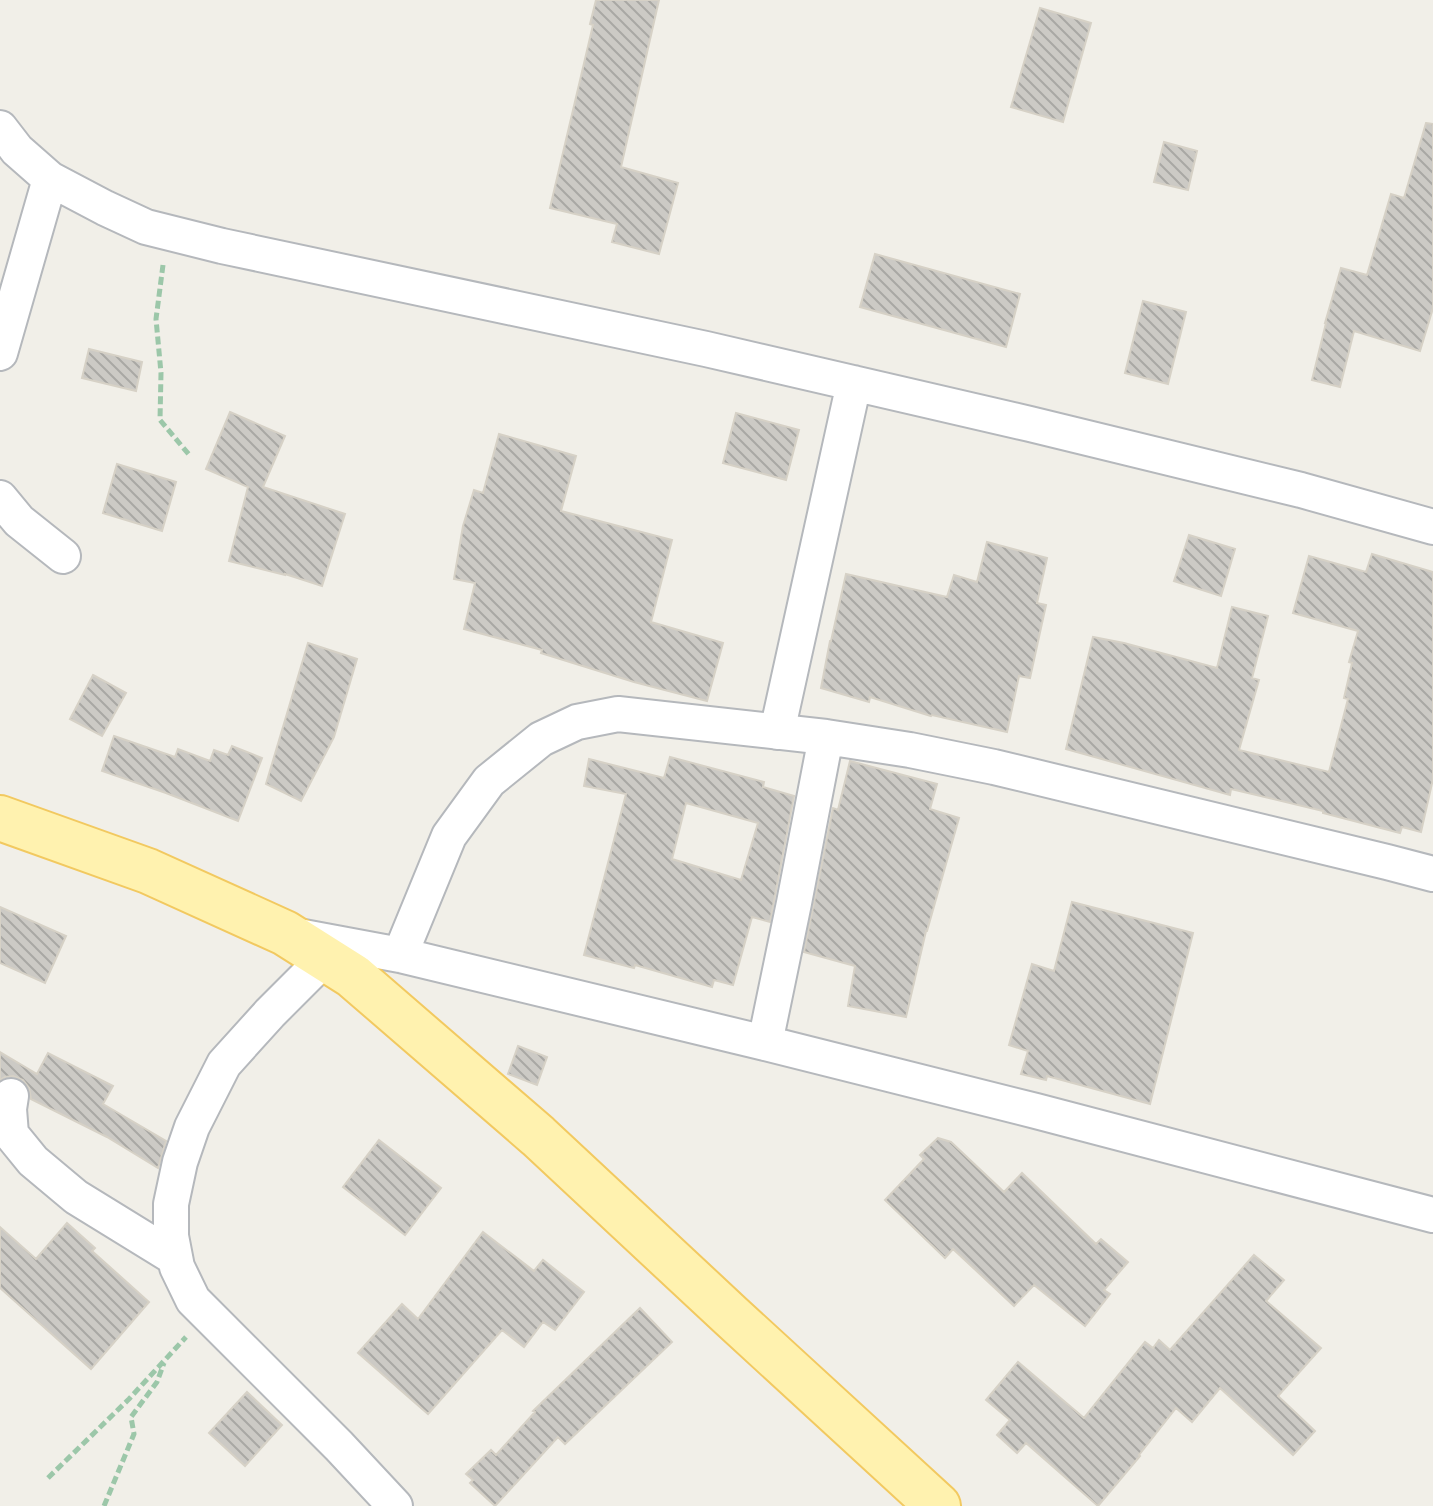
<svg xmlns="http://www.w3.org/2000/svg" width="1433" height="1506" viewBox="0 0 1433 1506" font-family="'DejaVu Sans',sans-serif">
  <defs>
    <pattern id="building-back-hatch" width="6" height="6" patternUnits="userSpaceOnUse" patternTransform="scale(2)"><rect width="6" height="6" fill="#cccac5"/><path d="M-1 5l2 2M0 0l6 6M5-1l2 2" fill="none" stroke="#a9a8a4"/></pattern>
  </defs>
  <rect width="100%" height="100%" fill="#f1efe8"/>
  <path fill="url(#building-back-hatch)" stroke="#d6d1c6" stroke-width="2" fill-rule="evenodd" d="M596 0H659L621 167 678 183 659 254 612 242 617 224 550 208 593 25 590 24Z
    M1040 8 1091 23 1063 122 1011 107Z
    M1426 123 1433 124V308L1420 351 1354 331 1340 387 1312 380 1326 323H1325L1341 268 1367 275 1391 194 1404 198Z
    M1164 142 1197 151 1188 190 1154 182Z
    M875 254 1020 294 1006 347 860 307Z
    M1143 301 1186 312 1168 384 1125 373Z
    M89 349 142 362 136 391 82 378Z
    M230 412 285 436 263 487 345 514 322 586 285 574V575L229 561 248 487 206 469Z
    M736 413 799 430 786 480 723 463Z
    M499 434 576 456 561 511 672 540 651 622 723 643 707 701 634 682 541 653 542 650 464 629 475 583 454 579 463 526 474 490 483 493Z
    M117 464 176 482 162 531 103 513Z
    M1189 535 1235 549 1221 596 1174 581Z
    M987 542 1047 558 1037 603 1046 605 1030 678 1019 676 1007 732 932 715 931 716 870 697 869 702 821 688 830 641H831L846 574 947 597 954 575 977 582Z
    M1372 554 1433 572V779L1421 832 1402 827 1400 833 1323 813V811L1231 789 1230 795 1066 749 1093 637 1124 643 1217 668 1232 607 1268 616 1252 678 1259 680 1239 750 1329 772 1348 699 1344 698 1352 663 1349 662 1358 631 1293 613 1309 556 1366 572Z
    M308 643 357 659 334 737 301 801 266 784Z
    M93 675 126 693 102 736 70 719Z
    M114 736 175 757 178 749 210 761 214 750 228 755 232 746 262 758 238 821 166 793 102 771Z
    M670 757 764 782 763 787 794 796 770 922 752 917 733 985 714 980 712 987 635 965 634 968 584 955 626 794 584 786 589 759 664 778ZM686 803 758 823 741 880 672 859Z
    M850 761 937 784 930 809 959 818 927 931H926L906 1017 848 1006 855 966 804 952 833 808 838 810Z
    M1072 902 1193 933 1150 1104 1047 1076 1046 1080 1021 1074 1028 1051 1009 1045 1032 964 1054 971Z
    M0 907 66 936 45 983 0 963Z
    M518 1046 547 1057 537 1085 508 1074Z
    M0 1052 37 1074 48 1053 113 1086 103 1104 166 1141 158 1168 107 1137 31 1099 29 1088 23 1080 13 1076 5 1077 0 1080Z
    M938 1138 951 1142 1004 1192 1022 1173 1096 1244 1101 1239 1128 1262 1104 1290 1110 1294 1085 1326 1034 1285 1014 1306 953 1249 945 1258 885 1200 924 1159 920 1155Z
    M379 1140 441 1188 405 1235 343 1187Z
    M67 1223 95 1248 92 1251 149 1302 91 1369 0 1288V1227L36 1259Z
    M483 1232 534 1271 543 1260 584 1292 555 1330 543 1322 524 1347 502 1330 428 1414 358 1353 402 1304 418 1319Z
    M1254 1255 1284 1280 1266 1301 1321 1348 1278 1396 1315 1431 1293 1455 1220 1388 1192 1422 1176 1408 1139 1455 1140 1456 1098 1506 1026 1443 1017 1453 997 1435 1010 1420 986 1400 1018 1362 1084 1418 1145 1342 1153 1348 1159 1340 1170 1350Z
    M640 1308 672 1342 565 1444 558 1437 495 1506 470 1483 473 1480 466 1474 491 1450 496 1455 535 1412 533 1411Z
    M247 1392 282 1425 245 1466 209 1433Z"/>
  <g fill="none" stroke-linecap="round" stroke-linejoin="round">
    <defs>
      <path id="street" d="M0 128 17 150 50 179 105 208 146 227 222 246 706 349 1030 424 1301 490 1433 527
        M0 353 50 179
        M0 498 19 521 63 556
        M777 732 854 383
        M298 936 400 955 765 1043 1036 1111 1433 1215
        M400 955 449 836 489 781 541 739 577 722 618 714 826 737 910 750 994 767 1387 862 1433 874
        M324 959 270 1013 224 1064 192 1127 180 1162 171 1204V1236L177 1267 193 1300 339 1446 395 1506
        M765 1043 794 903 826 737
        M11 1096 9 1109 11 1134 33 1161 76 1197 175 1258"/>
      <path id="primary" d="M0 818 148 871 285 933 353 976 538 1136 731 1316 938 1506"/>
    </defs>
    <use href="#street" stroke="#b5b8bc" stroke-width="38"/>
    <use href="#primary" stroke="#f2c960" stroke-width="48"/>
    <path stroke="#9cc7a9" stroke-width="5" stroke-dasharray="8 4" stroke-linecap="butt" d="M163 265 156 319 161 373 160 420 191 457
      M48 1478 129 1399 186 1337
      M104 1506 134 1434 131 1417 157 1382 164 1363"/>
    <use href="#street" stroke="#fff" stroke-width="34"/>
    <use href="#primary" stroke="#fff2af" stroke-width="44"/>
  </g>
</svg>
